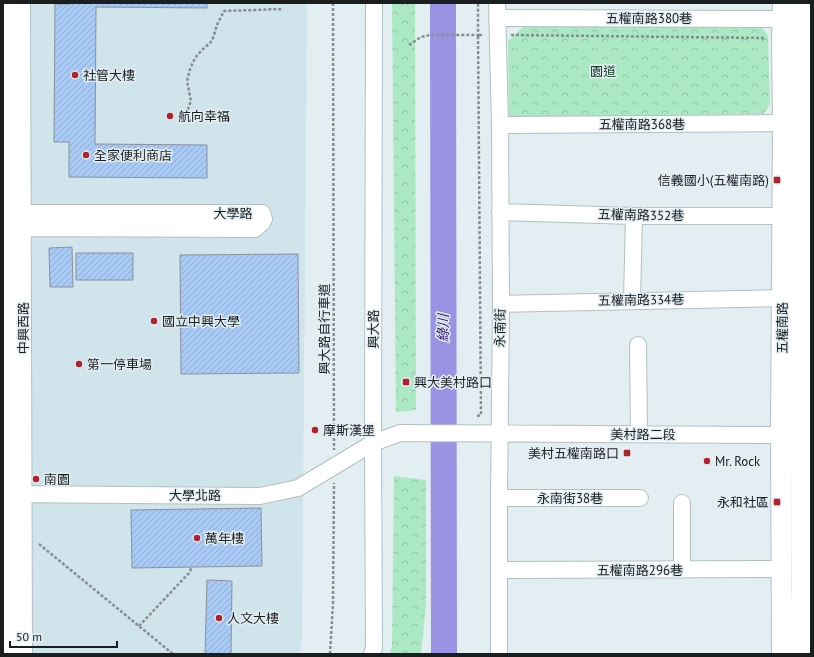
<svg xmlns="http://www.w3.org/2000/svg" width="814" height="657" viewBox="0 0 814 657" font-family="'PT Sans','Noto Sans TC',sans-serif">
  <defs>
    <pattern id="forest-crowns" width="20" height="18" patternUnits="userSpaceOnUse"><rect width="20" height="18" fill="#abe9c4"/><path d="M2 6a3 3 0 1 1 6 0M12 15a3 3 0 1 1 6 0" fill="none" stroke="#93c7a8"/></pattern>
    <pattern id="building-hatch" width="6" height="6" patternUnits="userSpaceOnUse"><rect width="6" height="6" fill="#a8caf4"/><path d="M-1 1l2-2M0 6l6-6M5 7l2-2" fill="none" stroke="#90add1"/></pattern>
  </defs>
  <rect width="100%" height="100%" fill="#e3eef3"/>
  <path fill="#d0e4eb" d="M3 3H307L302 639 300 654H3Z"/>
  <path fill="url(#forest-crowns)" d="M392 3H415L416 410 396 412Z
    M761 26 768 36 770 104 764 114 509 118 508 41 523 27Z
    M394 476 426 480V605L421 654H390L392 645Z"/>
  <g fill="none" stroke-linecap="round" stroke-linejoin="round">
    <path stroke="#9a93e4" stroke-width="26" d="M443 3 444 654"/>
  </g>
  <path fill="url(#building-hatch)" stroke="#8b9199" d="M70 3H207V8L96 7 95 144 207 145V178L69 177V142H54L55 4H70Z
    M72 247 73 287H50L49 248Z
    M76 253H133V280H76Z
    M298 254 299 373 181 374 180 255Z
    M261 508 262 566 132 568 131 510Z
    M207 580 232 581 231 654H205Z"/>
  <g fill="none" stroke-linecap="round" stroke-linejoin="round">
    <defs>
      <path id="minor" d="M8 3 11 654
        M22 3 24 654
        M497 3 500 125 501 304 499 498V654
        M497 18 793 19
        M500 125 783 123
        M500 212 634 216H783
        M12 213H262L264 219 262 223 255 229 13 228
        M632 300 634 216
        M501 304 782 298
        M638 345 639 434
        M3 494 260 496 298 488 373 443 400 433 781 435 801 437 811 436
        M499 498H640
        M682 503V570
        M499 570 781 569
        M372 654 374 648 373 443 374 3"/>
      <path id="major" d="M801 3V437L802 589 801 654
        M782 654 781 435 783 123 782 39 783 3"/>
    </defs>
    <use href="#minor" stroke="#b4bfc3" stroke-width="18"/>
    <use href="#major" stroke="#b4bfc3" stroke-width="22"/>
    <path stroke="#868d90" stroke-width="2.5" stroke-dasharray="3 2" stroke-linecap="butt" d="M333 3 334 450
      M511 35 766 38
      M409 45 421 37 430 35H478V3
      M184 119 191 101 187 81 190 69 195 58 202 50 212 41 217 25 224 11 282 9
      M477 416 481 415 478 35H484
      M39 544 173 654
      M139 626 189 573 192 567
      M330 654 333 603 334 483"/>
    <use href="#minor" stroke="#fff" stroke-width="16"/>
    <use href="#major" stroke="#fff" stroke-width="20"/>
  </g>
  <g fill="#b3212c" stroke="#e3eef3" stroke-width="1.5">
    <circle cx="75" cy="75" r="4"/>
    <circle cx="170" cy="116" r="4"/>
    <circle cx="86" cy="155" r="4"/>
    <rect x="773" y="176" width="8" height="8" rx="2"/>
    <circle cx="154" cy="321" r="4"/>
    <circle cx="79" cy="364" r="4"/>
    <rect x="402" y="378" width="8" height="8" rx="2"/>
    <circle cx="315" cy="430" r="4"/>
    <rect x="623" y="449" width="8" height="8" rx="2"/>
    <circle cx="707" cy="461" r="4"/>
    <circle cx="36" cy="479" r="4"/>
    <rect x="773" y="498" width="8" height="8" rx="2"/>
    <circle cx="197" cy="538" r="4"/>
    <circle cx="219" cy="618" r="4"/>
  </g>
  <g text-anchor="middle" dominant-baseline="central" stroke-width="3" stroke-linejoin="round" paint-order="stroke">
    <g font-size="13" fill="#1a1e1f" stroke="#e3eef3">
      <text x="649" y="18">五權南路380巷</text>
      <text x="642" y="124">五權南路368巷</text>
      <text x="233" y="213">大學路</text>
      <text transform="translate(641 215) rotate(1)">五權南路352巷</text>
      <text transform="translate(641 300) rotate(-1)">五權南路334巷</text>
      <text transform="translate(23 328) rotate(-90)">中興西路</text>
      <text transform="translate(500 328) rotate(-89)">永南街</text>
      <text transform="translate(782 328) rotate(-90)">五權南路</text>
      <text transform="translate(324 329) rotate(-90)">興大路自行車道</text>
      <text transform="translate(373 329) rotate(-90)">興大路</text>
      <text x="643" y="434">美村路二段</text>
      <text x="195" y="495">大學北路</text>
      <text x="570" y="498">永南街38巷</text>
      <text x="640" y="570">五權南路296巷</text>
    </g>
    <g font-size="13" fill="#123a25" stroke="#e3eef3">
      <text x="603" y="71">園道</text>
    </g>
    <g font-size="13" fill="#1a1e1f" stroke="#e3eef3" text-anchor="start">
      <text x="83" y="75">社管大樓</text>
      <text x="178" y="116">航向幸福</text>
      <text x="94" y="155">全家便利商店</text>
      <text x="769" y="180" text-anchor="end">信義國小(五權南路)</text>
      <text x="162" y="321">國立中興大學</text>
      <text x="87" y="364">第一停車場</text>
      <text x="414" y="382">興大美村路口</text>
      <text x="323" y="430">摩斯漢堡</text>
      <text x="619" y="453" text-anchor="end">美村五權南路口</text>
      <text x="715" y="461">Mr. Rock</text>
      <text x="44" y="479">南園</text>
      <text x="769" y="502" text-anchor="end">永和社區</text>
      <text x="205" y="538">萬年樓</text>
      <text x="227" y="618">人文大樓</text>
    </g>
    <g font-size="14" font-style="italic" fill="#2e1371" stroke="#e3eef3">
      <text transform="translate(443 328) rotate(-90)">綠川</text>
    </g>
  </g>
  <rect width="814" height="657" fill="none" stroke="#1a1e1f" stroke-width="8"/>
  <path d="M10 641v6h107v-6" fill="none" stroke="#1a1e1f" stroke-width="2"/>
  <text x="16" y="641" font-size="12" fill="#1a1e1f" stroke="#e3eef3" stroke-width="3" paint-order="stroke">50 m</text>
</svg>
